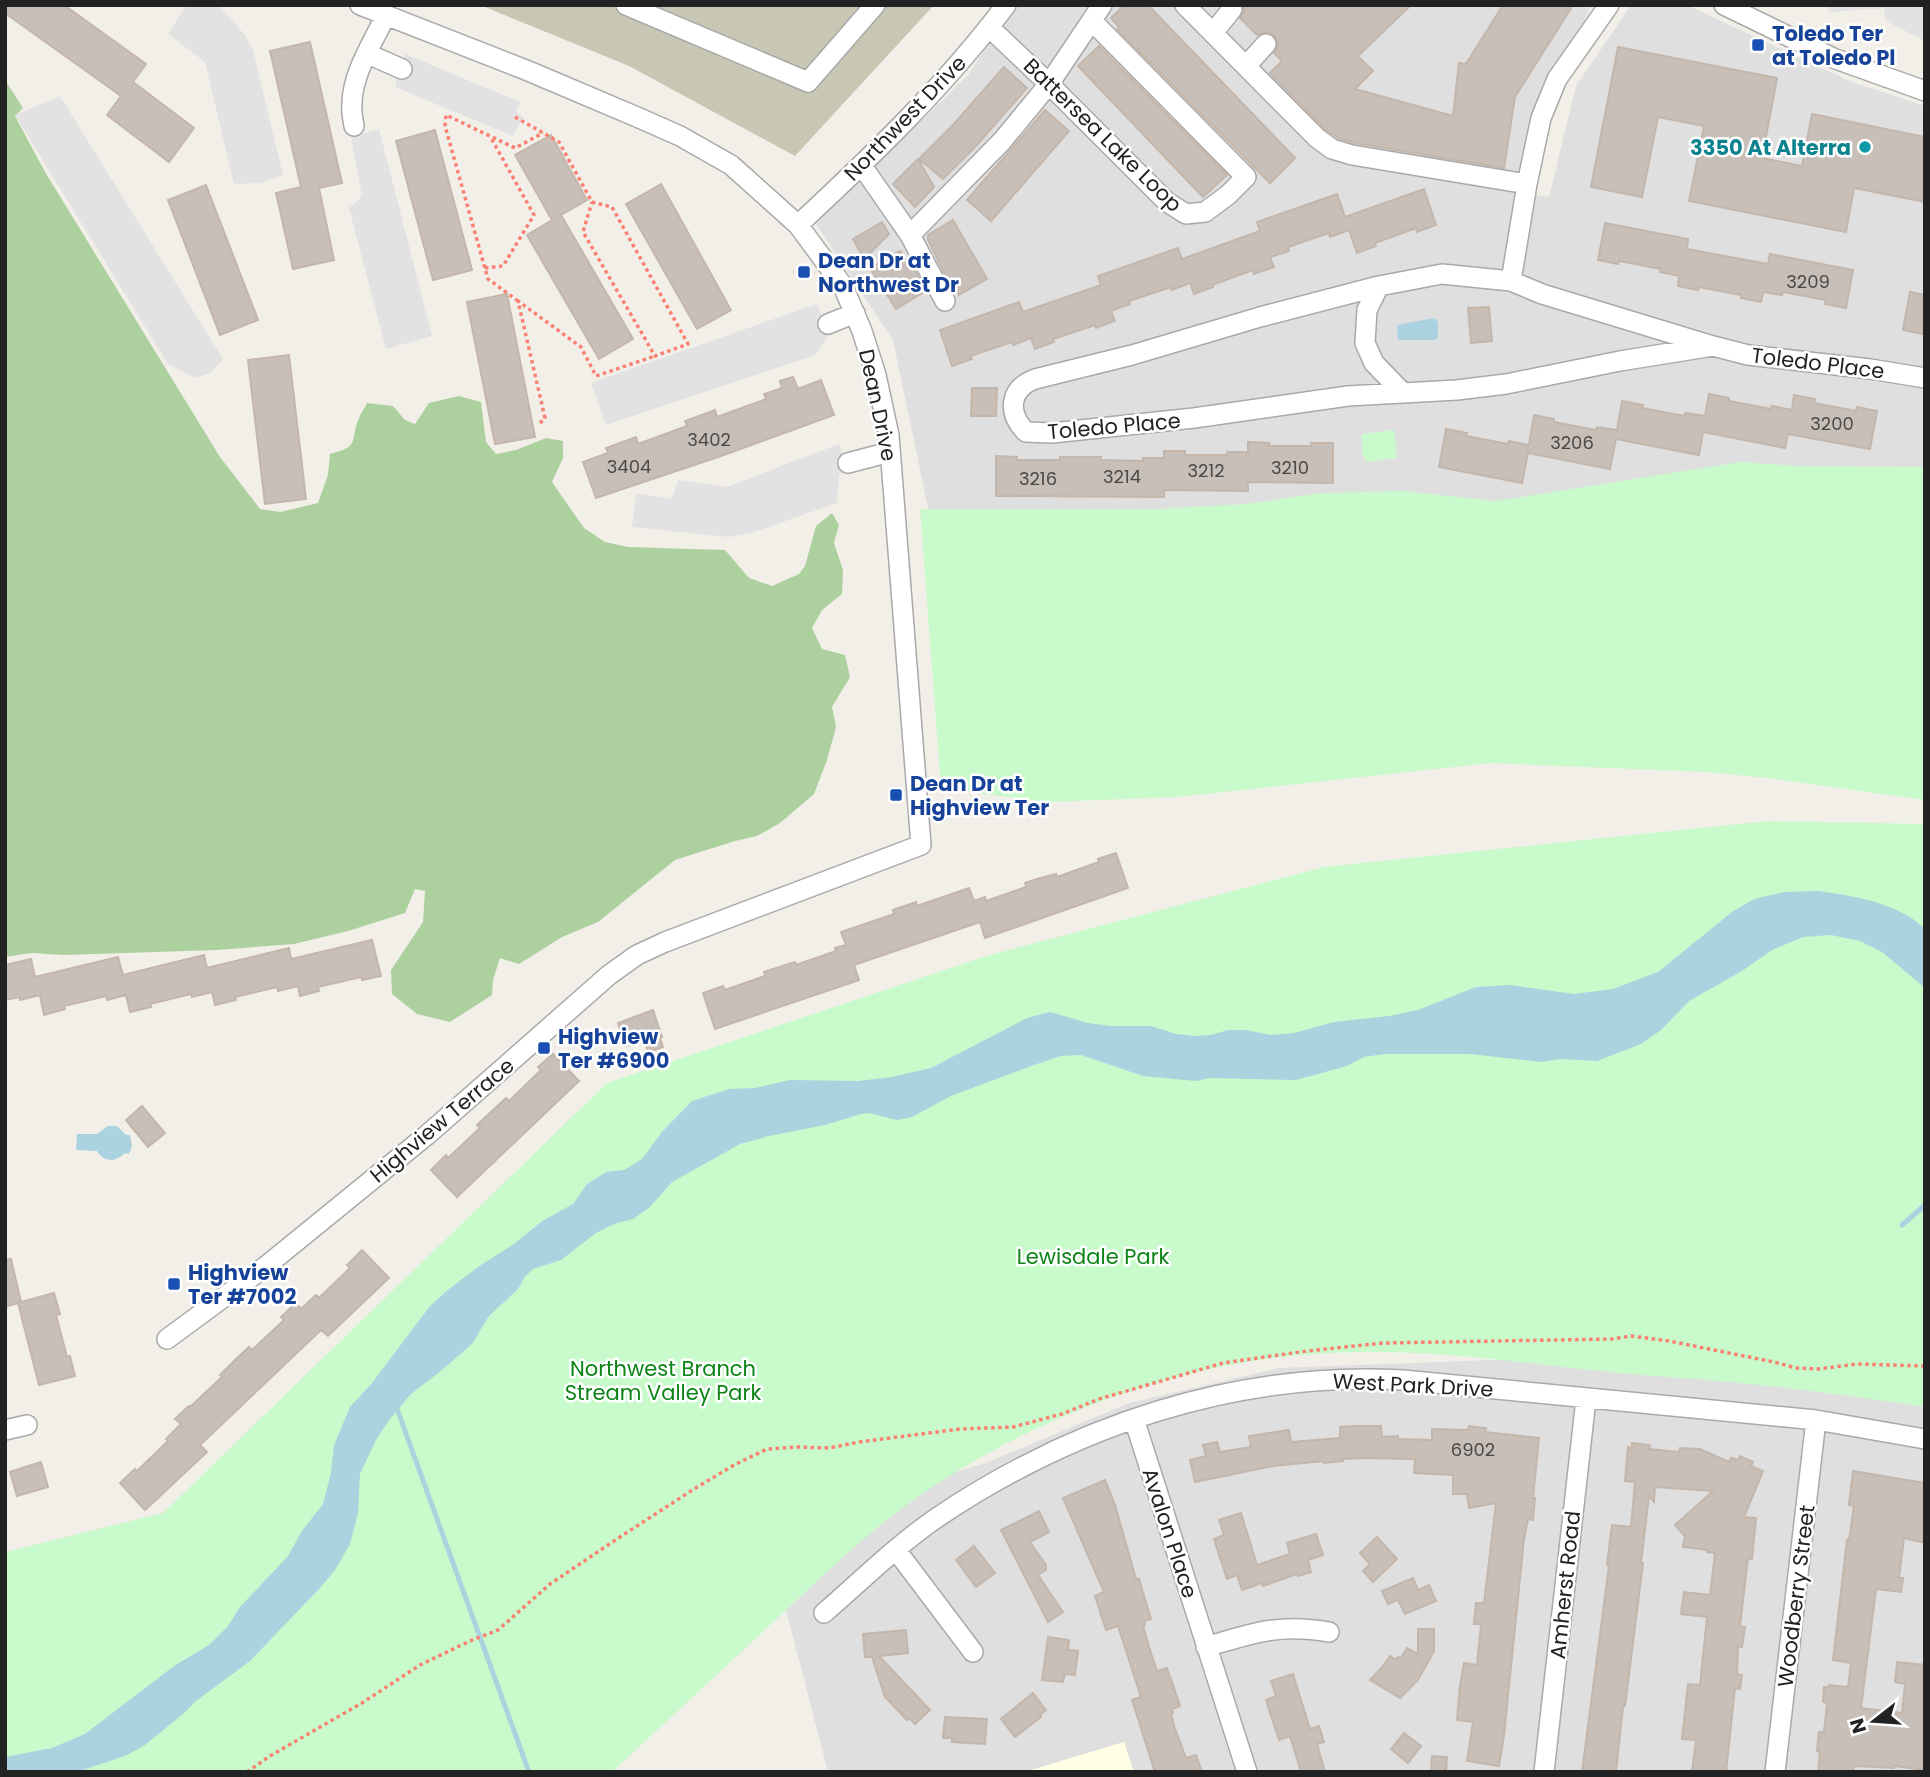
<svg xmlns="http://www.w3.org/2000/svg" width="1930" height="1777" viewBox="0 0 1930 1777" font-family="Poppins,sans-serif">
  <rect width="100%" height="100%" fill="#f2efe9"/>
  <path fill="#e0dfdf" d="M1013 5H1591L1512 190 1549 197 1576 86 1631 5H1687L1852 82 1925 106V487L1501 510 1259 507 931 522 893 340 816 224 969 74Z
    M1600 1356 1925 1387V1772H1134L1124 1742 1025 1772H828L782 1594 939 1477 986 1463 1129 1403 1279 1368Z"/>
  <path fill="#ffffe5" d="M1124 1742 1134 1772H1025Z"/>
  <path fill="#c7c7b4" d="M480 5H934L795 156 629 66Z"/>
  <path fill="#add19e" d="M5 80 23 108 15 116 45 172 220 457 260 509 280 512 318 503 328 475 330 454C361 446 349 442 359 418 361 413 365 408 367 403L393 406 405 420 415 424 429 403 459 396 481 402 486 442 496 454 516 450 546 438 563 441V458L552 482 584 528 605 542 628 547 725 550 749 578 772 586 799 574 805 566 816 526 832 513 839 525 834 543 843 570 842 594 822 610 812 628 822 649 845 655 850 677 832 707 836 727 827 760 814 794 780 823 757 836 735 841 675 860 598 922 562 937 519 964 500 958 493 980 492 995 450 1022 417 1014 392 994 391 970 423 922 425 891 415 889 405 913 348 931 294 944 217 950 64 955 31 953 5 957Z"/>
  <path fill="#c8facc" d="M1394 430 1397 458 1367 462 1362 454V434Z
    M1741 462 1796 466 1925 467V800L1767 778 1707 772 1491 763 1177 797 1046 802 941 788 920 509H1156L1246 504 1322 493 1402 491 1496 501Z
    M1768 821 1925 824V1407C1860 1397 1795 1388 1729 1382 1693 1378 1657 1377 1620 1373 1538 1365 1456 1352 1373 1352 1208 1350 1037 1410 904 1507 860 1539 822 1577 783 1613 726 1666 669 1719 612 1772H5V1552L163 1513 607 1083 986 956 1324 867Z"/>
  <path fill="#e2e2e2" d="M186 5H218L245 35 253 50 283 175 261 183 234 184 205 62 168 34Z
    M1828 5H1925V41L1886 21 1884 8 1829 12Z
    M405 54 520 102 516 112 523 117 513 136 395 87Z
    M60 96 223 359 211 373 195 378 168 364 15 115Z
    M379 129 432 336 386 349 349 208 362 196 351 137Z
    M817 304 830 334 815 355 606 425 591 383Z
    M839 444 848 471 839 475 837 503 751 533 729 537 632 527 636 493 672 499 678 480 727 487Z"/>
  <path fill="#aad3df" d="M1434 318 1438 322V338L1434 340H1398L1397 325Z
    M1818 891C1846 895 1880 900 1906 915 1913 918 1919 924 1925 929V988L1882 952 1860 941 1831 935 1803 937 1772 950 1742 971 1689 1001 1661 1030 1641 1044 1597 1061 1560 1059 1542 1062 1470 1054H1385L1364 1057 1347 1066 1296 1080 1210 1078 1196 1081 1143 1076 1081 1055 1061 1056 1034 1065 951 1096 912 1117 897 1120 869 1113 861 1114 825 1125 769 1136 740 1144 672 1182 650 1207 633 1219 614 1224 596 1233 561 1260 533 1269 524 1278 518 1289 489 1316 472 1344 442 1370 411 1394 390 1419 377 1438 360 1474 358 1513 350 1544 335 1570 320 1588 250 1661 196 1701 184 1713 145 1745 125 1756 77 1772H5V1757L52 1748 85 1734 174 1666 209 1645 228 1626 240 1607 288 1556 302 1531 323 1504 331 1473 334 1445 350 1407 372 1383 430 1306 449 1289 478 1267 514 1244 542 1221 573 1204 587 1184 606 1172 624 1170 642 1159 662 1132 692 1101 729 1089 755 1088 790 1080 858 1081 892 1077 931 1068 1027 1018 1050 1012 1088 1023 1110 1026H1151L1176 1034 1195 1036 1211 1035 1228 1030H1246L1271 1035 1294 1033 1334 1022 1389 1016 1418 1010 1476 987 1510 985 1574 994 1613 989 1658 972 1732 912 1754 899 1784 892Z
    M108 1126H117L126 1135H130L132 1146 129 1154 125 1153C116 1162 104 1163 97 1151L76 1150 77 1134H97Z"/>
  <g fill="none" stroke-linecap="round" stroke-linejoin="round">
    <path stroke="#aad3df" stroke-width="5" d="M1902 1225 1925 1205
      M396 1406 529 1772"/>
  </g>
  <path fill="#c7bfb8" stroke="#c4b6ab" stroke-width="2" d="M5 5H64L146 64 133 82 194 128 169 162 107 115 121 96 5 13Z
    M1124 5H1148L1295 158 1270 183 1117 29 1119 27 1111 18Z
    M1244 5H1411L1358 56 1373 71 1355 89 1453 116 1459 63 1466 64 1503 5H1573L1515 97 1504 168 1355 143 1338 138 1325 129 1270 73 1282 61 1274 53 1278 47 1277 40 1274 35 1268 32 1257 35 1240 18 1244 11Z
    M310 42 342 183 319 188 334 260 293 269 276 193 301 187 270 51Z
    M1099 46 1227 175 1203 197 1078 66Z
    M1618 47 1777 78 1762 158 1802 166 1812 114 1925 137V202L1854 188 1846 232 1689 201 1704 126 1658 117 1642 197 1591 187Z
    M1004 67 1027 88 976 146 943 179 919 159 952 126Z
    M1045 110 1069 131 991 221 967 200Z
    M435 130 472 270 433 280 396 141Z
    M551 135 587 200 561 215 633 339 599 359 527 235 552 220 515 155Z
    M918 159 934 187 915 207 893 184Z
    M661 184 731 310 697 329 626 204Z
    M206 185 258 320 220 335 168 200Z
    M1424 189 1436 225 1417 232 1416 228 1375 243 1376 246 1357 253 1349 230 1330 237 1329 233 1288 247 1289 251 1270 257 1274 267 1254 274 1253 270 1212 285 1213 287 1194 294 1190 283 1172 290 1171 287 1129 301 1130 304 1111 311 1115 321 1096 328 1095 325 1053 339 1054 342 1035 349 1031 338 1013 345 1012 342 970 356 972 359 952 366 940 330 1019 302 1023 312 1101 285 1098 276 1178 248 1182 259 1260 231 1257 222 1337 194 1345 217Z
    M953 220 987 279 959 295 949 277 947 279 928 240V235Z
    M882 222 889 234 864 259 853 239Z
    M1605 223 1688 239 1687 249 1768 264 1770 254 1853 270 1846 308 1825 304 1826 300 1783 292 1782 295 1763 292 1761 302 1741 298V295L1699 287 1698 290 1678 286 1679 276 1660 272 1661 269 1619 261 1618 264 1598 260Z
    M900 251 911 269 913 267 926 291 896 309 870 268Z
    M1910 292 1925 295V326L1923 334 1903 330Z
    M507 294 535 437 495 444 467 302Z
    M1489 307 1492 341 1471 343 1468 308Z
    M289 355 306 499 265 504 248 360Z
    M793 377 798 389 821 380 834 415 721 456 596 498 583 462 608 453 606 448 636 437 638 444 687 426 685 421 715 410 717 417 766 399 764 394 782 388 780 381Z
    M972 388H997L996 416H971Z
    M1709 394 1729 398V401L1771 409 1772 406 1792 410 1794 395 1815 399 1814 403 1856 411 1857 407 1877 411 1870 449 1788 434 1785 448 1703 432 1699 455 1616 439 1610 469 1528 453 1522 483 1439 467 1446 429 1467 433 1466 436 1508 444 1509 441 1529 445 1534 415 1554 419V422L1596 430 1597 427 1617 430 1622 401 1643 405 1642 408 1685 416V413L1705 416Z
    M1248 442 1269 443V446H1311V443H1333V483L1248 482V491L1164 490V497L996 496V456L1017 457V460H1060V457H1101L1100 460 1143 461V458H1164V451H1185V455H1227V452H1248Z
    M1116 853 1128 888 985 938 980 922 854 965 859 980 715 1029 703 993 723 986 725 990 765 976 764 972 795 962 796 965 836 951 835 948 846 945 841 932 894 914 893 910 916 902 917 906 969 888 974 901 985 897 986 901 1026 887 1025 883 1037 879 1056 874 1057 877 1099 862 1098 859Z
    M372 940 381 976 362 980 361 977 318 987 319 991 300 996 298 986 278 991 277 987 235 997 236 1000 215 1005 212 992 192 997 191 994 150 1004 151 1007 130 1012 126 995 107 1000 106 996 64 1006 65 1009 44 1015 40 995 20 1000V997L5 1000V965L31 959 35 977 118 957 123 975 204 955 207 968 289 948 291 959Z
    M653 1010 662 1037 660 1038 663 1047 648 1052 644 1040 626 1046 618 1023Z
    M553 1054 579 1081 457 1197 431 1170 446 1155 448 1158 480 1128 477 1125 506 1098 509 1101 541 1070 538 1067Z
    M142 1106 165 1133 148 1147 126 1120Z
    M362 1250 389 1278 328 1336 321 1330 200 1445 207 1452 145 1510 120 1483 135 1469 137 1471 168 1441 166 1439 181 1424 175 1419 189 1406 190 1407 222 1377 220 1375 234 1361 249 1347 252 1350 284 1320 281 1317 296 1303 301 1309 316 1295 319 1298 350 1268 347 1265Z
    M11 1259 21 1302 54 1293 60 1314 56 1315 67 1357 70 1356 75 1376 39 1385 18 1303 5 1307V1260Z
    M1353 1426H1381L1382 1437 1398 1436V1439L1432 1440V1429L1468 1430 1469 1426 1486 1428 1485 1432 1539 1438 1533 1498H1535L1533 1520 1528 1519 1524 1539 1504 1735 1499 1766 1467 1761 1473 1722 1457 1720 1460 1686 1464 1663 1477 1665 1481 1624H1474L1476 1603H1484L1496 1503 1469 1508 1467 1494H1453V1475L1414 1473 1415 1459 1361 1458 1343 1459V1461L1324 1463V1461L1273 1466 1195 1482 1190 1460 1206 1456 1203 1445 1217 1442 1220 1452 1251 1447 1249 1436 1289 1430 1291 1442 1340 1438V1427Z
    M1632 1443 1650 1445 1649 1449 1679 1452 1680 1448 1700 1449 1729 1462 1731 1458 1738 1460 1740 1456 1753 1462 1751 1466 1763 1471 1744 1517 1756 1518 1752 1559 1748 1558 1740 1626 1745 1627 1742 1647 1738 1646 1737 1674 1742 1675 1740 1689 1735 1688 1726 1772H1692L1696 1740 1682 1739 1688 1684 1700 1685 1707 1617 1681 1614 1684 1592 1710 1595 1715 1553 1707 1552V1550L1683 1547 1685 1536 1675 1525 1713 1491 1655 1487 1654 1502 1649 1496 1641 1563H1643L1625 1706H1623L1616 1772H1582L1609 1566 1607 1565 1612 1525 1631 1527 1635 1482 1625 1481 1628 1447 1632 1448Z
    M41 1462 48 1487 17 1496 10 1472Z
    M1853 1471 1925 1483V1543L1904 1538 1899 1578H1903L1901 1592 1876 1589 1861 1708 1902 1713 1905 1684 1895 1682 1897 1662 1925 1665V1770L1894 1766V1768L1854 1766 1853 1772H1818L1820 1752 1817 1751 1819 1732H1824L1827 1703 1823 1702 1824 1687H1829V1685L1848 1687 1851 1663 1833 1660 1847 1540 1849 1541 1854 1506 1849 1505Z
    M1105 1480 1115 1505 1136 1579H1139L1151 1619 1144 1621 1145 1625 1143 1626 1149 1647 1157 1671 1167 1668 1180 1706 1172 1709 1173 1713 1171 1714 1174 1726 1186 1758 1196 1755 1201 1769 1193 1772H1153L1154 1769 1132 1700 1141 1697 1118 1626 1106 1630 1095 1596 1104 1592 1063 1498Z
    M1039 1511 1049 1532 1030 1542 1046 1565V1570L1038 1575 1063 1612 1048 1622 1001 1530Z
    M1241 1513 1257 1565 1290 1554 1287 1543 1316 1534 1323 1555 1308 1560 1311 1572 1298 1576 1297 1574 1263 1586 1262 1583 1242 1590 1237 1575 1227 1579 1214 1539 1224 1535 1219 1520Z
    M1377 1537 1397 1559 1373 1582 1363 1571 1370 1564 1360 1553Z
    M974 1546 995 1573 976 1587 956 1560Z
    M1413 1578 1418 1590 1429 1585 1436 1601 1405 1614 1398 1600 1388 1604 1382 1591Z
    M1418 1629H1434V1651L1418 1680 1400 1698 1370 1680 1384 1665 1390 1656 1396 1660 1398 1657 1401 1658 1407 1648 1418 1654Z
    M906 1630 908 1653 879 1656 930 1710 915 1724 909 1718 907 1720 885 1697 872 1657H865L863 1634Z
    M1048 1637 1069 1640 1068 1650 1078 1651 1075 1675 1065 1674 1063 1682 1042 1680Z
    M1293 1674 1310 1729 1319 1726 1324 1742 1317 1744 1325 1772H1301L1290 1736 1279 1740 1266 1700 1276 1696 1271 1681Z
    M1033 1693 1046 1710 1040 1715 1041 1717 1015 1737 1001 1719Z
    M945 1717 987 1719 985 1744 952 1742V1738H943Z
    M1404 1733 1421 1746 1408 1763 1391 1749Z
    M1432 1756 1447 1757 1446 1772H1431Z"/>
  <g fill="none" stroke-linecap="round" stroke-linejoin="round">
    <defs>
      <path id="minor" d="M626 5 808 82 875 5
        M1185 5 1317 138 1332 149 1352 155 1527 184
        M1724 5 1833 58 1925 91
        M989 27 1049 84 1167 202 1186 214 1205 212 1228 195 1246 177 1092 21
        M1213 33 1232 9
        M368 54 402 69
        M1246 66 1266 44
        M354 126C353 119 351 111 352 104 352 74 373 42 386 15
        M862 166 910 235 945 301
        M798 225C872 156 945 86 1006 5
        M910 235 1002 141 1049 84 1102 5
        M1511 281 1527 184 1541 118 1557 79 1609 5
        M1379 286 1367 310 1365 343 1374 363 1402 392
        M828 324 855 313
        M1713 346 1620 361 1506 384 1457 390 1348 396 1194 418 1052 433 1026 432C1007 413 1009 389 1035 379L1132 355 1260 317 1379 286 1442 274 1511 281 1542 294 1713 346 1748 355 1870 369 1925 378
        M848 463 890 452
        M167 1339 266 1266 427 1135 609 975 637 955 665 942 921 845 889 435 876 375 862 331 843 286 798 225 731 165 680 136 637 117 526 70 360 5
        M1134 1419 1247 1772
        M5 1430 27 1425
        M896 1550 973 1652
        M824 1613C861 1581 897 1545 938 1517 1075 1425 1236 1371 1403 1380L1816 1420 1925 1439
        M1206 1647C1253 1633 1280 1623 1329 1632
        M1544 1772 1586 1399
        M1775 1772 1816 1420"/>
    </defs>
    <use href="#minor" stroke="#a9a9a9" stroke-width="22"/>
    <path stroke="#fa8072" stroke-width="3.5" stroke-dasharray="3.5 3.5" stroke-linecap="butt" d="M515 117 559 142 592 202 612 207 688 344 655 356 583 232 592 202
      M485 268 503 266 534 215 491 138
      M518 301 488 279 445 126 446 115 515 148 543 133
      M540 423 545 418 518 301 581 347 596 376 655 356
      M247 1772 270 1756 362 1703 420 1665 470 1641 498 1630 550 1584 620 1537 694 1489 734 1465 767 1449 797 1447 829 1448 859 1442 960 1429 1013 1427 1062 1414 1099 1399 1223 1363 1307 1351 1383 1343 1612 1339 1631 1336 1669 1341 1774 1362 1796 1368 1818 1369 1857 1364 1925 1366"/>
    <use href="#minor" stroke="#fff" stroke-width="19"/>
  </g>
  <g fill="#1a4fb4" stroke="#fff" stroke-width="2.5">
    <rect x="1751" y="38" width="14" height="14" rx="3.5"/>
    <rect x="797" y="265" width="14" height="14" rx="3.5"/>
    <rect x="889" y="788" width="14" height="14" rx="3.5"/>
    <rect x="537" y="1041" width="14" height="14" rx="3.5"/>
    <rect x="167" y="1277" width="14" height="14" rx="3.5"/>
  </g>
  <circle fill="#0f9aa8" stroke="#fff" stroke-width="2.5" cx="1865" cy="147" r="7"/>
  <g text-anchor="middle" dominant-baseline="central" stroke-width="5" stroke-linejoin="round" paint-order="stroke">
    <g font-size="18" fill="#4b4948">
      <text x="1808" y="281">3209</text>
      <text x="1832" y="423">3200</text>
      <text x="709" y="439">3402</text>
      <text x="1572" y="442">3206</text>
      <text x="629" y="466">3404</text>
      <text x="1290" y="467">3210</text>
      <text x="1206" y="470">3212</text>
      <text x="1122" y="476">3214</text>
      <text x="1038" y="478">3216</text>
      <text x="1473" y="1449">6902</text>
    </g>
    <g font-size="21" font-weight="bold" fill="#164399" stroke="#fff" text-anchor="start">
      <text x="1772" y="33">Toledo Ter<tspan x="1772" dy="24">at Toledo Pl</tspan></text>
      <text x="818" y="260">Dean Dr at<tspan x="818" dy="24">Northwest Dr</tspan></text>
      <text x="910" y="783">Dean Dr at<tspan x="910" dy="24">Highview Ter</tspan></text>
      <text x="558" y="1036">Highview<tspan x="558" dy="24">Ter #6900</tspan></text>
      <text x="188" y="1272">Highview<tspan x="188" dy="24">Ter #7002</tspan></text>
    </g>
    <g font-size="21" fill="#222" stroke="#fff">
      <text transform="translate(905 118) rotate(-46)">Northwest Drive</text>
      <text transform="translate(1103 135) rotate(44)">Battersea Lake Loop</text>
      <text transform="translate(1818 363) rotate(7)">Toledo Place</text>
      <text transform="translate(878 405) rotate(78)">Dean Drive</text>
      <text transform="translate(1114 426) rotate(-5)">Toledo Place</text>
      <text transform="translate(442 1120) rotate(-40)">Highview Terrace</text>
      <text transform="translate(1413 1385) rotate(3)">West Park Drive</text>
      <text transform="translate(1170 1533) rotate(72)">Avalon Place</text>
      <text transform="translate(1565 1585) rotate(-84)">Amherst Road</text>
      <text transform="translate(1796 1596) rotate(-83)">Woodberry Street</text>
    </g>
    <g font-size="21" font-weight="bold" fill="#0d838f" stroke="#fff" text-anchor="end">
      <text x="1851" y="147">3350 At Alterra</text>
    </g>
    <g font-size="21" fill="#0c8416" stroke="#fff">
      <text x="1093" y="1256">Lewisdale Park</text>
      <text x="663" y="1368">Northwest Branch<tspan x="663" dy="24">Stream Valley Park</tspan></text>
    </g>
  </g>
  <rect width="1930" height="1777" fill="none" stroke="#222222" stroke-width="14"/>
  <g transform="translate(1874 1721) rotate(253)" stroke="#ffffff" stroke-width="5" paint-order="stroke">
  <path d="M0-5L12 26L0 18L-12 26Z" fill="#222222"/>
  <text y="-10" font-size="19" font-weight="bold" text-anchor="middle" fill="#222222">N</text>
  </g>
</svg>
